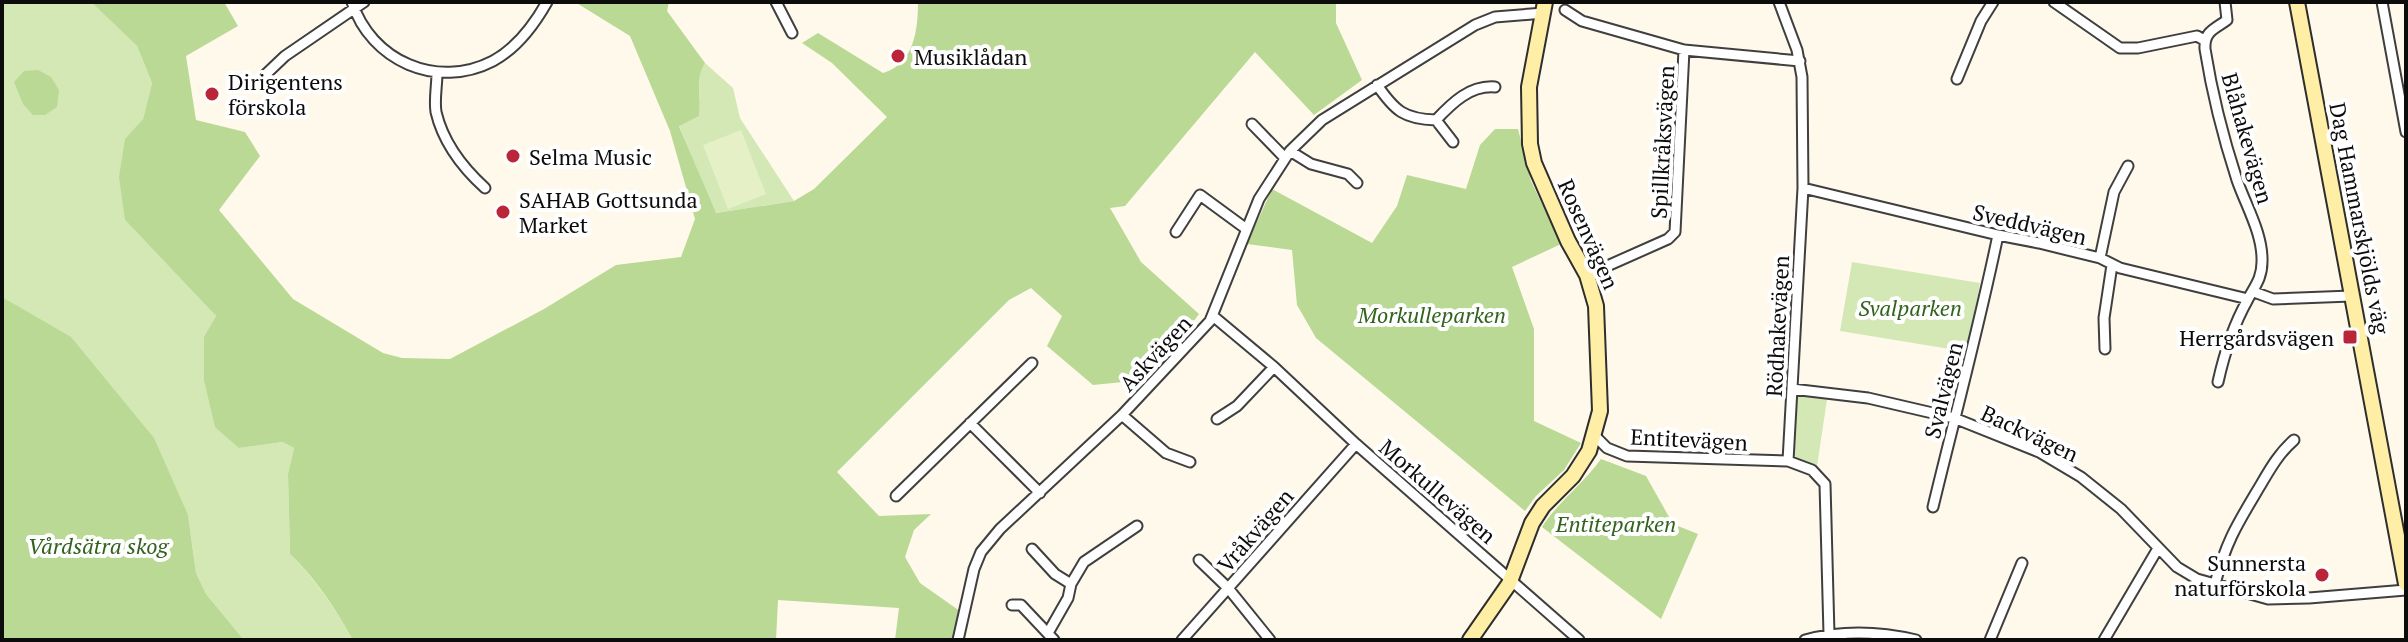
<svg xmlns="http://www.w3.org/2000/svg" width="2408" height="642" viewBox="0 0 2408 642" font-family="'PT Serif',serif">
  <rect width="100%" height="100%" fill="#fff9eb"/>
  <path fill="#d4e8b5" d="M2 2H91L137 46 152 83 143 119 125 140V220L216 316 204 338 239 448 284 442 294 448 288 474 290 554C316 580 335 608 353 640H244L206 594 196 573 188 515 14 304 2 297Z
    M705 63 733 88 740 118 794 201 715 213 679 125 699 116C702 94 694 82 705 63Z
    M1852 262 1980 283 1968 352 1840 331Z
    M1792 389 1828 393 1816 473 1788 461Z"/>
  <path fill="#b9d995" d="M91 2H224L238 26 186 56 196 120 245 132 260 156 219 210 293 299 383 353 402 358 450 359 544 309 616 265 681 257 695 219 670 131 630 36 575 2H669L667 11 705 63C694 82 702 95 699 116L679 126 716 213 794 201 814 189 887 117 832 63 802 43 818 33 883 73C914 64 918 30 918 2H1336V23L1362 80 1314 115 1255 52 1125 206 1110 208 1141 262 1199 314 1181 338 1143 380 1093 385 1047 346 1062 316 1031 288 1009 300 837 472 879 516 931 514 914 530 905 557 920 583 964 614 958 640H895L899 608 778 600 776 640H353C335 608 317 580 290 554L288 474 294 448 283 442 239 448 215 427 204 380V337L216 316 125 220 119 177 125 139 143 119 152 83 137 46Z
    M38 70 51 77 59 90 57 107 45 115H33L23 104 14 82 24 71Z
    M1495 129H1518L1531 181 1561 244 1512 267 1534 329V421L1581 443 1564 470 1536 496 1525 511 1316 338 1297 305 1292 250 1247 244 1272 189 1372 243 1397 206 1407 175 1466 189 1480 145Z
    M2 297 71 337 154 438 188 515 196 573 206 594 244 640H2Z
    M1601 459 1646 476 1673 524 1698 534 1661 619 1542 527C1558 502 1583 484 1601 459Z"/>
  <path fill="#e5f0c7" d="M741 130 766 194 728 209 703 145Z"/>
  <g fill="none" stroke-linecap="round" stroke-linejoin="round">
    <defs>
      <path id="street" d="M352 2C371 61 437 90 493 61 517 48 534 25 547 2
        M776 2 792 33
        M1779 2 1797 50 1802 77 1803 188 1788 461 1812 470 1825 484 1829 634
        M2054 2 2120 48H2138L2197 36 2204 40
        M2382 2 2406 132
        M1565 10 1582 21 1684 50 1800 61
        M437 73C437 85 434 100 436 112 443 142 463 168 485 188
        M265 75 285 56 364 2
        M1957 79 1981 21 1993 2
        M1377 85C1395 111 1404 119 1436 120L1453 142
        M1436 120C1452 103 1470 85 1495 87
        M1252 124 1285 158
        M1290 151 1311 164 1348 174 1357 183
        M1803 188 1998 235 2039 243 2100 258 2120 268 2248 299
        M1176 232 1200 195 1245 228
        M2100 258 2114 192 2128 166
        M1587 275 1668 239 1675 232 1684 50
        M2254 292 2273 299 2351 296
        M1213 316 1274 367 1356 444 1579 640
        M2105 349 2104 318 2112 265
        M2218 382C2224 355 2233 326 2247 301 2254 287 2262 279 2262 262 2263 234 2246 206 2237 180 2223 137 2212 93 2205 49 2204 31 2215 29 2227 20L2225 2
        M1792 389 1868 398 1954 418 2039 452 2081 477 2121 509 2177 567 2197 579 2268 599 2309 598 2406 590
        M1122 415 1166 453 1190 462
        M1217 419 1237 406 1274 367
        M970 423 1040 493
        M1595 436 1607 448 1627 456 1788 461
        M896 496 1032 363
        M1933 507C1955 416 1979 327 1998 235
        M1032 549 1055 574 1071 584 1068 598 1048 633
        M1199 560 1228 588 1270 640
        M1071 584 1084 562 1137 526
        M2215 584C2226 541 2238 523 2260 486 2270 469 2279 453 2294 440
        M1012 605H1021L1054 640
        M958 640 974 569 981 552 1000 529 1122 415 1210 321 1259 199 1290 151 1322 120 1475 25 1495 17 1544 13
        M1182 640 1356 444
        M1805 640C1842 630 1878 631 1916 640
        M1990 640 2022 563
        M2104 640 2157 550"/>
      <path id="secondary" d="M2297 2 2406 584
        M1470 640 1509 584 1532 523 1543 506 1573 476 1589 451 1600 411 1596 306 1587 275 1568 241 1534 163 1530 144 1529 87 1545 2"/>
    </defs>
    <use href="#street" stroke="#3f3f3f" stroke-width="13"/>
    <use href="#secondary" stroke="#2e2e2e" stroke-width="18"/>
    <use href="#street" stroke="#fff" stroke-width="9"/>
    <use href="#secondary" stroke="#ffeea6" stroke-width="14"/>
  </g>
  <g fill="#bb2538" stroke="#fff" stroke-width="3">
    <circle cx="898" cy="56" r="8"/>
    <circle cx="212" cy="94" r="8"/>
    <circle cx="513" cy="156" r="8"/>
    <circle cx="503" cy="212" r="8"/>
    <rect x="2342" y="329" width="16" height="16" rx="4"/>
    <circle cx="2322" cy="575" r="8"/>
  </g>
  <g text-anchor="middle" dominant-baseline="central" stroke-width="8" stroke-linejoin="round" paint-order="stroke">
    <g font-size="22" fill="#0c0c0c" stroke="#fff" text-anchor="start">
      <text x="914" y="56">Musiklådan</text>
      <text x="228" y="81">Dirigentens<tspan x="228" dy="25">förskola</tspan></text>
      <text x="529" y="156">Selma Music</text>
      <text x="519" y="199">SAHAB Gottsunda<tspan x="519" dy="25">Market</tspan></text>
      <text x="2334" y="337" text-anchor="end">Herrgårdsvägen</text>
      <text x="2306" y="562" text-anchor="end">Sunnersta<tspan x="2306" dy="25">naturförskola</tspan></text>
    </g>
    <g font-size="22" fill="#0c0c0c" stroke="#fff">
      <text transform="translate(2248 138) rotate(74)">Blåhakevägen</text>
      <text transform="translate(1662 142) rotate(-87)">Spillkråksvägen</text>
      <text transform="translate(2360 218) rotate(79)">Dag Hammarskjölds väg</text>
      <text transform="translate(2030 224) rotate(13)">Sveddvägen</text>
      <text transform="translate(1589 234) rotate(66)">Rosenvägen</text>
      <text transform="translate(1777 326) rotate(-87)">Rödhakevägen</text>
      <text transform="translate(1155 353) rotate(-47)">Askvägen</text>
      <text transform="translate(1943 390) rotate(-76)">Svalvägen</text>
      <text transform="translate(2030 433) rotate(25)">Backvägen</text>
      <text transform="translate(1689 439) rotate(3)">Entitevägen</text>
      <text transform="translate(1438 491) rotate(41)">Morkullevägen</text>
      <text transform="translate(1255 530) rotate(-49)">Vråkvägen</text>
    </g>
    <g font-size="22" font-style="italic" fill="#31631d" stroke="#fff">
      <text x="1910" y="307">Svalparken</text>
      <text x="1432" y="314">Morkulleparken</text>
      <text x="1616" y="523">Entiteparken</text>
      <text x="98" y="545">Vårdsätra skog</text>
    </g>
  </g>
  <rect width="2408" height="642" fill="none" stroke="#0c0c0c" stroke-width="8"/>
</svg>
